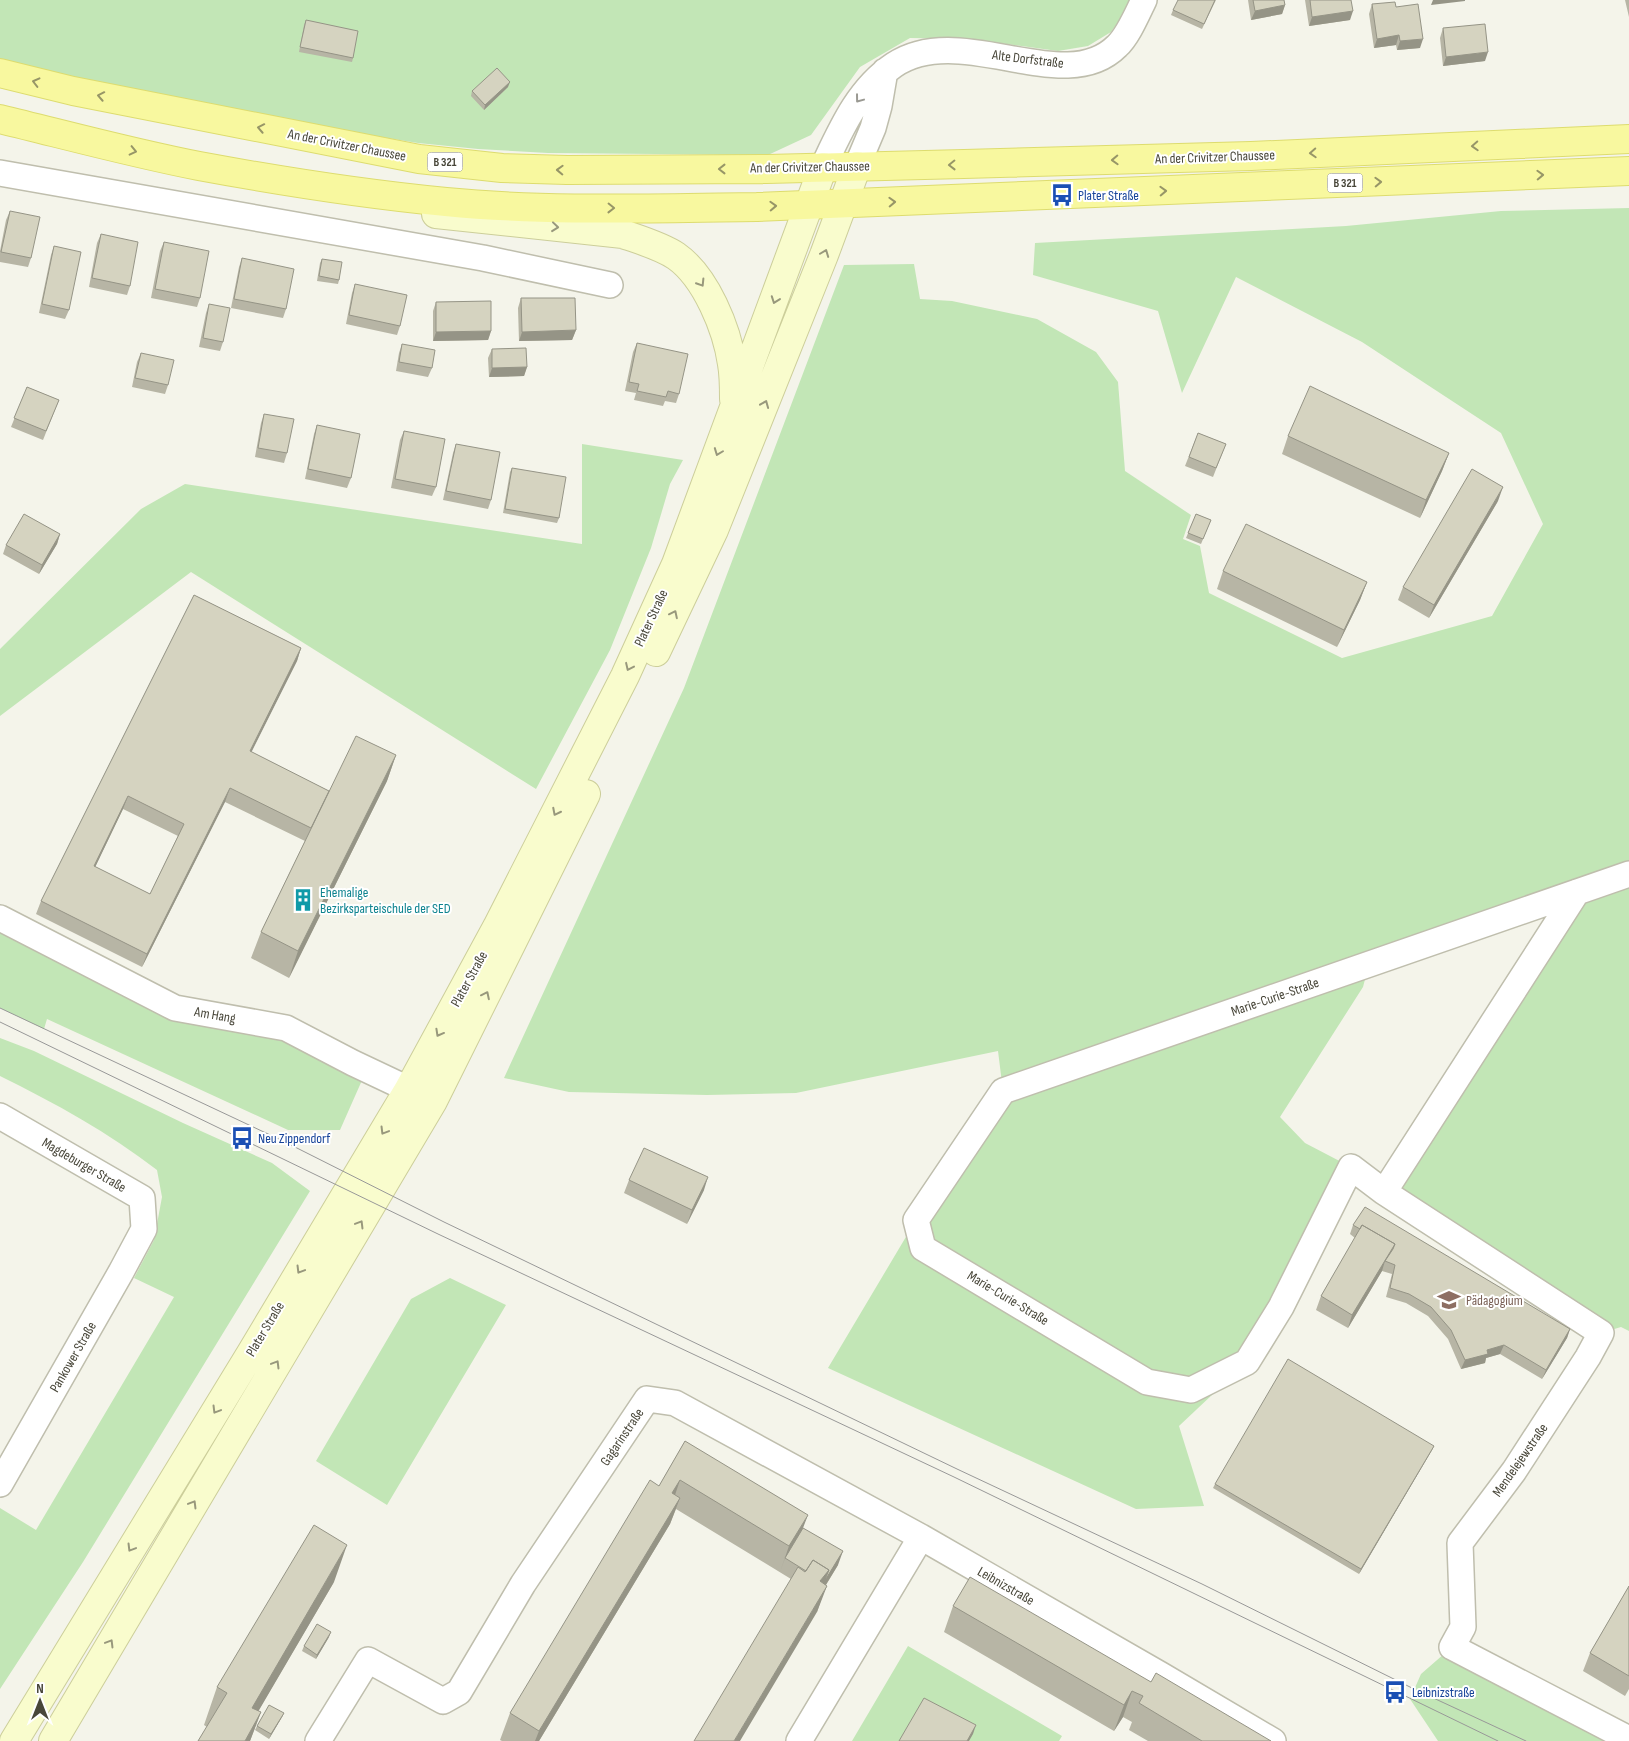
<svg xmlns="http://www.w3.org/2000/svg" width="1629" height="1741" viewBox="0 0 1629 1741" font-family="'Sofia Sans Condensed',sans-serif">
  <rect width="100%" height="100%" fill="#f4f4ea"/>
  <path fill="#c2e6b6" d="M0 0H1134L1111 32 1088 46 1058 51 969 39 910 38 860 67 811 135 768 155 548 153 478 149 418 143 288 122 74 78 0 60Z
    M1629 208V1331L1621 1327 1601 1333 1384 1192 1576 893 1369 964 1363 987 1280 1117 1305 1143 1351 1167 1247 1362 1179 1426 1204 1506 1136 1509 828 1368 916 1220 1003 1091 998 1051 796 1093 707 1095 569 1092 504 1078 684 688 844 265 914 264 920 299 952 301 1037 319 1096 352 1118 382 1125 471 1191 515 1183 539 1200 546 1209 593 1342 658 1492 616 1543 524 1501 433 1362 342 1236 277 1182 393 1158 311 1033 275 1035 243 1346 226 1501 211Z
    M582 444 683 460 670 484 651 548 610 650 536 789 191 572 0 716V649L141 509 185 484 582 544Z
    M0 918 175 1008 286 1028 367 1069 340 1130H288L47 1019 44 1029 0 1008Z
    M0 1038 34 1051 183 1123 272 1163 310 1191 83 1562 0 1689V1508L36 1530 174 1297 134 1278 154 1240 162 1197 157 1170C109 1133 55 1103 0 1076Z
    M450 1278 506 1305 387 1505 316 1461 411 1299Z
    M908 1646 1062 1736 1059 1741H852Z
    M1452 1647 1629 1741H1438L1410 1699 1421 1674Z"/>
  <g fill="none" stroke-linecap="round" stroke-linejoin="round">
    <defs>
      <path id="street" d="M857 166 873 128 879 106 885 71
        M823 167C841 129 858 89 894 65 961 20 1064 99 1117 46 1128 36 1137 14 1144 0
        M0 173 483 258 610 285
        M1577 892 1384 1192 1351 1167 1281 1307 1247 1362 1191 1390 1147 1382 923 1248 916 1220 1003 1091 1629 874
        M0 918 175 1008 286 1028 353 1063 427 1098
        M0 1116 142 1198 144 1229 121 1272 0 1484
        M1384 1192 1601 1333 1588 1357 1514 1471 1460 1543 1463 1627 1452 1647 1629 1739
        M921 1537 1161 1675 1273 1741
        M318 1741 368 1660 443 1701 459 1692 523 1584 647 1399 675 1403 921 1537 799 1741"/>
      <path id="secondary" d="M436 214 623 234C640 240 661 246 676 256 706 277 727 329 732 364 734 375 734 387 734 399
        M656 652 714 530 824 255 857 166
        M14 1741 251 1353 409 1089 497 927 625 676 676 564 823 167
        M53 1741 433 1101 586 794"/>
      <path id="primary" d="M0 73 73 91 419 159 502 168 567 170 767 169 964 164 1251 156 1629 139
        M0 119C66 135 132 153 199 166 280 181 363 194 446 202 549 212 654 208 757 207L1629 171"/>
    </defs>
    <use href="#street" stroke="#bfbead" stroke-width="28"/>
    <use href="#secondary" stroke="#ccce9a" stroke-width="30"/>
    <use href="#primary" stroke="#dddc6f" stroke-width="30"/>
    <use href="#street" stroke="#fff" stroke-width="25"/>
    <use href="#secondary" stroke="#f9fccd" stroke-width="28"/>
    <use href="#primary" stroke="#f8f89f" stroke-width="28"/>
    <path stroke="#989898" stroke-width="1" d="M0 1008 283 1141 444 1222 957 1469 1202 1584 1414 1689 1526 1741
      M0 1022 438 1234 954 1477 1498 1741"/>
  </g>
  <path fill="#b7b5a5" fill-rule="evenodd" d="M1216 0 1202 29 1171 15 1173 10Z
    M1248 0H1284L1285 5 1282 14 1251 20Z
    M1305 0H1351L1350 20 1309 26Z
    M1625 0H1629V17Z
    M1372 4 1396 7 1420 48 1397 50 1396 45 1374 48 1369 14Z
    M306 20 353 58 352 62 299 52 304 25Z
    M1443 28 1485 61 1443 66 1440 38Z
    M508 87 484 110 471 96 472 91Z
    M10 211 31 258 28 267 0 262V251L6 220Z
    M101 234 130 286 127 295 89 287 97 243Z
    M164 242 200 298 197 307 151 298 160 251Z
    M54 246 69 310 65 319 39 313 51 255Z
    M242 258 286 309 283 318 231 308 239 267Z
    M322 259 339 280 338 284 317 281 320 263Z
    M355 284 400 326 397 335 346 324 352 293Z
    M521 298 576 330 572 340 519 341 518 308Z
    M436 302 491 331 488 340 433 341V311Z
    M209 304 223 342 220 351 199 347 206 313Z
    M637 343 679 394 676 403 665 401 663 406 634 400 636 393 625 391 633 352Z
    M402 344 432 368 428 377 396 371 399 353Z
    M492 349 527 367 524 376 489 377 488 358Z
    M141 353 168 385 165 394 132 387 137 362Z
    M27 387 59 400 43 440 11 427Z
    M264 414 287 453 284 463 255 457 261 423Z
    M317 425 351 478 347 488 305 479 314 434Z
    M404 431 436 487 432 496 391 488 400 440Z
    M1198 433 1226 444 1213 477 1185 466Z
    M1288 436 1449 453 1442 471 1420 518 1282 454Z
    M456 444 491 500 488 509 443 500 453 453Z
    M512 468 559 518 557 523 503 513 510 472Z
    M1498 501 1429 618 1398 600 1403 587Z
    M1196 514 1211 520 1201 544 1186 538Z
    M60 534 57 544 39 574 3 554 6 545Z
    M1223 571 1367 582 1360 600 1337 647 1217 589Z
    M194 595 301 648 297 661 251 752 329 791 396 755 387 781 289 978 251 958 261 932 305 841 225 802 142 967 36 914 41 901ZM123 809 178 836 150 894 95 867Z
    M629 1180 704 1190 687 1224 624 1193Z
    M1353 1225 1570 1329 1567 1338 1542 1379 1500 1354 1486 1358 1485 1363 1461 1369 1448 1339 1428 1316 1406 1303 1386 1297 1392 1274 1382 1271 1348 1328 1316 1310 1321 1296 1355 1238 1350 1234Z
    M685 1441 803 1528 838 1565 826 1585 817 1612 791 1579 676 1509 670 1524 539 1741H502L500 1740 510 1713 659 1486Z
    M1434 1446 1432 1450 1359 1574 1213 1488 1215 1484Z
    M334 1582 258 1711 261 1712 250 1741H198L207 1727 204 1725 217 1687Z
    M1629 1586V1689L1625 1696 1583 1671 1590 1653Z
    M953 1606 1151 1682 1271 1741H1148L1129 1730 1132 1722 1123 1717 1114 1731 944 1632Z
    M329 1637 316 1659 302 1651 304 1646Z
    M284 1713 282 1717 269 1739 255 1730 257 1726Z"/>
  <path fill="#959486" d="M1433 0H1465V1L1431 5Z
    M1285 5 1282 14 1251 20 1255 11Z
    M1353 11 1350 20 1309 26 1312 17Z
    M1399 35 1396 45 1374 48 1377 39Z
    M1423 39 1420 48 1397 50 1400 41Z
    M1488 52 1485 61 1443 66 1446 57Z
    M510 82 508 87 484 110 485 105Z
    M576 330 572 340 519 341 522 332Z
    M491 331 488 340 433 341 436 332Z
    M527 367 524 376 489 377 492 368Z
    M1449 453 1442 471 1420 518 1426 500Z
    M1503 487 1498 501 1429 618 1434 605Z
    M60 534 57 544 39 574 42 565Z
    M1367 582 1360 600 1337 647 1344 630Z
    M301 648 297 661 245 765 250 751Z
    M396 755 387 781 289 978 298 951Z
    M230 788 225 802 142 967 147 954Z
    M128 796 123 809 89 880 94 866Z
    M708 1177 704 1190 687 1224 692 1210Z
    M1395 1244 1387 1262 1385 1261 1382 1271 1348 1328 1352 1315Z
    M1570 1329 1567 1338 1542 1379 1546 1370Z
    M1504 1345 1500 1354 1486 1358 1485 1363 1461 1369 1465 1360 1487 1350Z
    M1434 1446 1432 1450 1359 1574 1361 1569Z
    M680 1480 671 1507 672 1493Z
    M680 1498 670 1524 539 1741H535L539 1731Z
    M808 1515 798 1541 785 1558 780 1572 789 1546Z
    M347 1545 334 1582 241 1741 252 1708Z
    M843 1551 838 1565 819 1596 820 1581Z
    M827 1586 817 1612 740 1741H734Z
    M331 1632 329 1637 316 1659 317 1655Z
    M1132 1691 1123 1717 1114 1731 1124 1705Z
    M261 1712 250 1741H245Z
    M284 1713 282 1717 269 1739 271 1734Z
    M976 1725 973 1734 969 1741H967Z"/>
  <path fill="#d5d3c0" stroke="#959486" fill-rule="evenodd" d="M1178 0H1215L1204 24 1173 10Z
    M1253 0H1284L1285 5 1255 11Z
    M1310 0H1351L1353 11 1312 17Z
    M1395 2 1396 7 1418 4 1423 39 1400 41 1399 35 1377 39 1372 4Z
    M306 20 358 31 353 58 300 47Z
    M1485 24 1488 52 1446 57 1443 28Z
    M497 68 510 82 485 105 472 91Z
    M10 211 40 217 31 258 1 252Z
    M101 234 138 242 130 286 92 278Z
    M164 242 209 251 200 298 155 289Z
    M54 246 81 252 69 310 42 304Z
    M242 258 294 269 286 309 234 299Z
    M322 259 342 262 339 280 319 276Z
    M355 284 407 295 400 326 349 315Z
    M521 298H575L576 330 522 332Z
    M491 301V331L436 332V302Z
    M209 304 230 308 223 342 203 338Z
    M637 343 688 354 679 394 668 391 666 397 637 391 639 384 629 382Z
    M402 344 435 350 432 368 399 362Z
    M526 348 527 367 492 368V349Z
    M141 353 174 360 168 385 135 378Z
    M1310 386 1449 453 1426 500 1288 436Z
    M27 387 59 400 46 431 14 418Z
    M264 414 294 419 287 453 258 448Z
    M317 425 360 434 351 478 308 469Z
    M404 431 445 439 436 487 395 479Z
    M1198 433 1226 444 1216 468 1189 457Z
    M456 444 500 452 491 500 446 491Z
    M512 468 566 477 559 518 505 509Z
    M1472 469 1503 487 1434 605 1403 587Z
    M24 514 60 534 42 565 6 545Z
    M1196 514 1211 520 1203 539 1188 533Z
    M1246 524 1367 582 1344 630 1223 571Z
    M194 595 301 648 250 751 329 791 311 828 230 788 147 954 41 901ZM128 796 184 824 150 894 94 866Z
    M356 736 396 755 298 951 261 932Z
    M644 1148 708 1177 692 1210 629 1180Z
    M1365 1207 1570 1329 1546 1370 1504 1345 1487 1350 1488 1354 1465 1360 1451 1330 1431 1307 1409 1294 1390 1288 1395 1265 1385 1261 1393 1249 1395 1244 1362 1225 1360 1229 1353 1225Z
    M1362 1225 1395 1244 1352 1315 1321 1296Z
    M1288 1359 1434 1446 1361 1569 1215 1484Z
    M685 1441 808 1515 789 1546 680 1480 672 1493 680 1498 539 1731 510 1713 650 1480 659 1486Z
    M314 1525 347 1545 252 1708 261 1712 245 1741H198L227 1693 217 1687Z
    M803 1528 843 1551 824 1582 829 1570 813 1560 806 1571 785 1558Z
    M813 1560 829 1570 820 1581 827 1586 734 1741H694L798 1567 805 1572Z
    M970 1577 1151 1682 1156 1673 1271 1741H1202L1139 1703 1143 1696 1132 1691 1124 1705 953 1606Z
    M1629 1586V1676L1590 1653Z
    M317 1624 331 1632 317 1655 304 1646Z
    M924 1698 976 1725 967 1741H899Z
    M269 1705 284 1713 271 1734 257 1726Z"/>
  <defs><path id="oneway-chevron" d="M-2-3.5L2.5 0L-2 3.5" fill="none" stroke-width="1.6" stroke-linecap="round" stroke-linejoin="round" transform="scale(1.25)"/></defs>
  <g stroke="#979667">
    <use href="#oneway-chevron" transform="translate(36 82) rotate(-166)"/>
    <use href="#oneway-chevron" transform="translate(101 96) rotate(-169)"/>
    <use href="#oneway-chevron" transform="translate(261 128) rotate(-169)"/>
    <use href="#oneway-chevron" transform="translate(1475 146) rotate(177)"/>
    <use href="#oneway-chevron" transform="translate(133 151) rotate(13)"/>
    <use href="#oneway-chevron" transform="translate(1313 153) rotate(177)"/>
    <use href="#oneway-chevron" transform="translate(1115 160) rotate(178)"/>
    <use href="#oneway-chevron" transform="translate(952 165) rotate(179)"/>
    <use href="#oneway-chevron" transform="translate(722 169) rotate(180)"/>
    <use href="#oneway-chevron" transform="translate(560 170) rotate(-178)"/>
    <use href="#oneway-chevron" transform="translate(1540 175) rotate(-2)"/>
    <use href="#oneway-chevron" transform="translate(1378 182) rotate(-2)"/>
    <use href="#oneway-chevron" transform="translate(1163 191) rotate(-2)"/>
    <use href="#oneway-chevron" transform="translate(892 202) rotate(-2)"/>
    <use href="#oneway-chevron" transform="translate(773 206) rotate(-2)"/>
    <use href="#oneway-chevron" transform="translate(611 208) rotate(1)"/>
  </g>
  <use stroke="#9a9992" href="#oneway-chevron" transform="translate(859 99) rotate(127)"/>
  <g stroke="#98987c">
    <use href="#oneway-chevron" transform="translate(555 227) rotate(6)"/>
    <use href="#oneway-chevron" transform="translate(825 253) rotate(-69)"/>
    <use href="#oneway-chevron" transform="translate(701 283) rotate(58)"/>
    <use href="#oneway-chevron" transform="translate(775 300) rotate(110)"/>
    <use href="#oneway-chevron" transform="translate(765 404) rotate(-68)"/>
    <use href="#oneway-chevron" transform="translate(718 452) rotate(111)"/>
    <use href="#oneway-chevron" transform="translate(674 614) rotate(-64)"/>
    <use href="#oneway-chevron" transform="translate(629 667) rotate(115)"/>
    <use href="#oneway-chevron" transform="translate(556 812) rotate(117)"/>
    <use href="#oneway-chevron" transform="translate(486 995) rotate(-64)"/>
    <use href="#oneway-chevron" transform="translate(439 1033) rotate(119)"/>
    <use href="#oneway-chevron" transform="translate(384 1131) rotate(121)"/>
    <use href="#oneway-chevron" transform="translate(360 1224) rotate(-59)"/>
    <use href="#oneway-chevron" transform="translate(300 1270) rotate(121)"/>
    <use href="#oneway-chevron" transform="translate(276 1364) rotate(-59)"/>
    <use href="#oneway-chevron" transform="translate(216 1410) rotate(121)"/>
    <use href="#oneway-chevron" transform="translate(193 1504) rotate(-59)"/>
    <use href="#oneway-chevron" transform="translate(131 1548) rotate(121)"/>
    <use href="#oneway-chevron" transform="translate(110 1643) rotate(-59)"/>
  </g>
  <defs>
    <symbol id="bus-bare" viewBox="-9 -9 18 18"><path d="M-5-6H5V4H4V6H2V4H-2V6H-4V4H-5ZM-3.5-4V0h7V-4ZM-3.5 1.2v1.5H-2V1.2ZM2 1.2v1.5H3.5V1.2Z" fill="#1a4fb4" stroke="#fff" stroke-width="2.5" paint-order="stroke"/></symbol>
    <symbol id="building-bare" viewBox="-9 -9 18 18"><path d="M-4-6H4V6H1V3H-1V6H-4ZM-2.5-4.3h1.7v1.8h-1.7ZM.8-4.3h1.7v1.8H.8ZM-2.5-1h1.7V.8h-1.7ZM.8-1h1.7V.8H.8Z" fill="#0f9aa8" stroke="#fff" stroke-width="2.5" paint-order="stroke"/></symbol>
    <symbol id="school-bare" viewBox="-9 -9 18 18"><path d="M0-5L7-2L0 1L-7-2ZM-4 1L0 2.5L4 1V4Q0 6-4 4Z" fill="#8d6e63" stroke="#fff" stroke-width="2.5" paint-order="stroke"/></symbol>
  </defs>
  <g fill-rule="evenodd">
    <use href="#bus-bare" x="1046" y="179" width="32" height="32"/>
    <use href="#building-bare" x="287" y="884" width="32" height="32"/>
    <use href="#bus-bare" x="226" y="1122" width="32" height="32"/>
    <use href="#school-bare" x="1433" y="1284" width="32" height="32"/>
    <use href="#bus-bare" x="1379" y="1676" width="32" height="32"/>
  </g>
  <g text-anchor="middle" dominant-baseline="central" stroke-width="4" stroke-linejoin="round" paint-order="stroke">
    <g fill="#fff" stroke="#7f7e74" stroke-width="1">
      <rect x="427.5" y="152.5" width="35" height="19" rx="4"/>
      <rect x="1327.5" y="173.5" width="35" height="19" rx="4"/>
    </g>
    <g font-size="12" font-weight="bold" fill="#484639">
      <text x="445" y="162">B 321</text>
      <text x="1345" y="183">B 321</text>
    </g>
    <g font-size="14" fill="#484639" stroke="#fff">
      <text transform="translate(1028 59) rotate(7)">Alte Dorfstraße</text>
      <text transform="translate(347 145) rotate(11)">An der Crivitzer Chaussee</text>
      <text transform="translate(1215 157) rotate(-2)">An der Crivitzer Chaussee</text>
      <text transform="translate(810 167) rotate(-1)">An der Crivitzer Chaussee</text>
      <text transform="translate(651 618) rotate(-65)">Plater Straße</text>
      <text transform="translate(469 979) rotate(-61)">Plater Straße</text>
      <text transform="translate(1275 997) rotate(-19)">Marie-Curie-Straße</text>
      <text transform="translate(215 1015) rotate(10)">Am Hang</text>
      <text transform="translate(84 1165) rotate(30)">Magdeburger Straße</text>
      <text transform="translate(1008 1298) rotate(31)">Marie-Curie-Straße</text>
      <text transform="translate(265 1329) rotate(-59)">Plater Straße</text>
      <text transform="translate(73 1357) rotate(-60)">Pankower Straße</text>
      <text transform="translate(622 1437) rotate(-56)">Gagarinstraße</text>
      <text transform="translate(1520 1460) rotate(-55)">Mendelejewstraße</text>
      <text transform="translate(1006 1586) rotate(30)">Leibnizstraße</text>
    </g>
    <g font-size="14" fill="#164399" stroke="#fff" text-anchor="start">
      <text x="1078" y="195">Plater Straße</text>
      <text x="258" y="1138">Neu Zippendorf</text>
      <text x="1412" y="1692">Leibnizstraße</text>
    </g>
    <g font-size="14" fill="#0d838f" stroke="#fff" text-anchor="start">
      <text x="320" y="892">Ehemalige<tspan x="320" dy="16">Bezirksparteischule der SED</tspan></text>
    </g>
    <g font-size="14" fill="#785e54" stroke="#fff" text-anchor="start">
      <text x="1466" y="1300">Pädagogium</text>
    </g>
  </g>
  <g transform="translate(40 1701)" stroke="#ffffff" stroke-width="4" paint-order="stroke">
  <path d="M0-4L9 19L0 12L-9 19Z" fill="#484639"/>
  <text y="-8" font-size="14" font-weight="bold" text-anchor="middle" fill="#484639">N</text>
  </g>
</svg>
